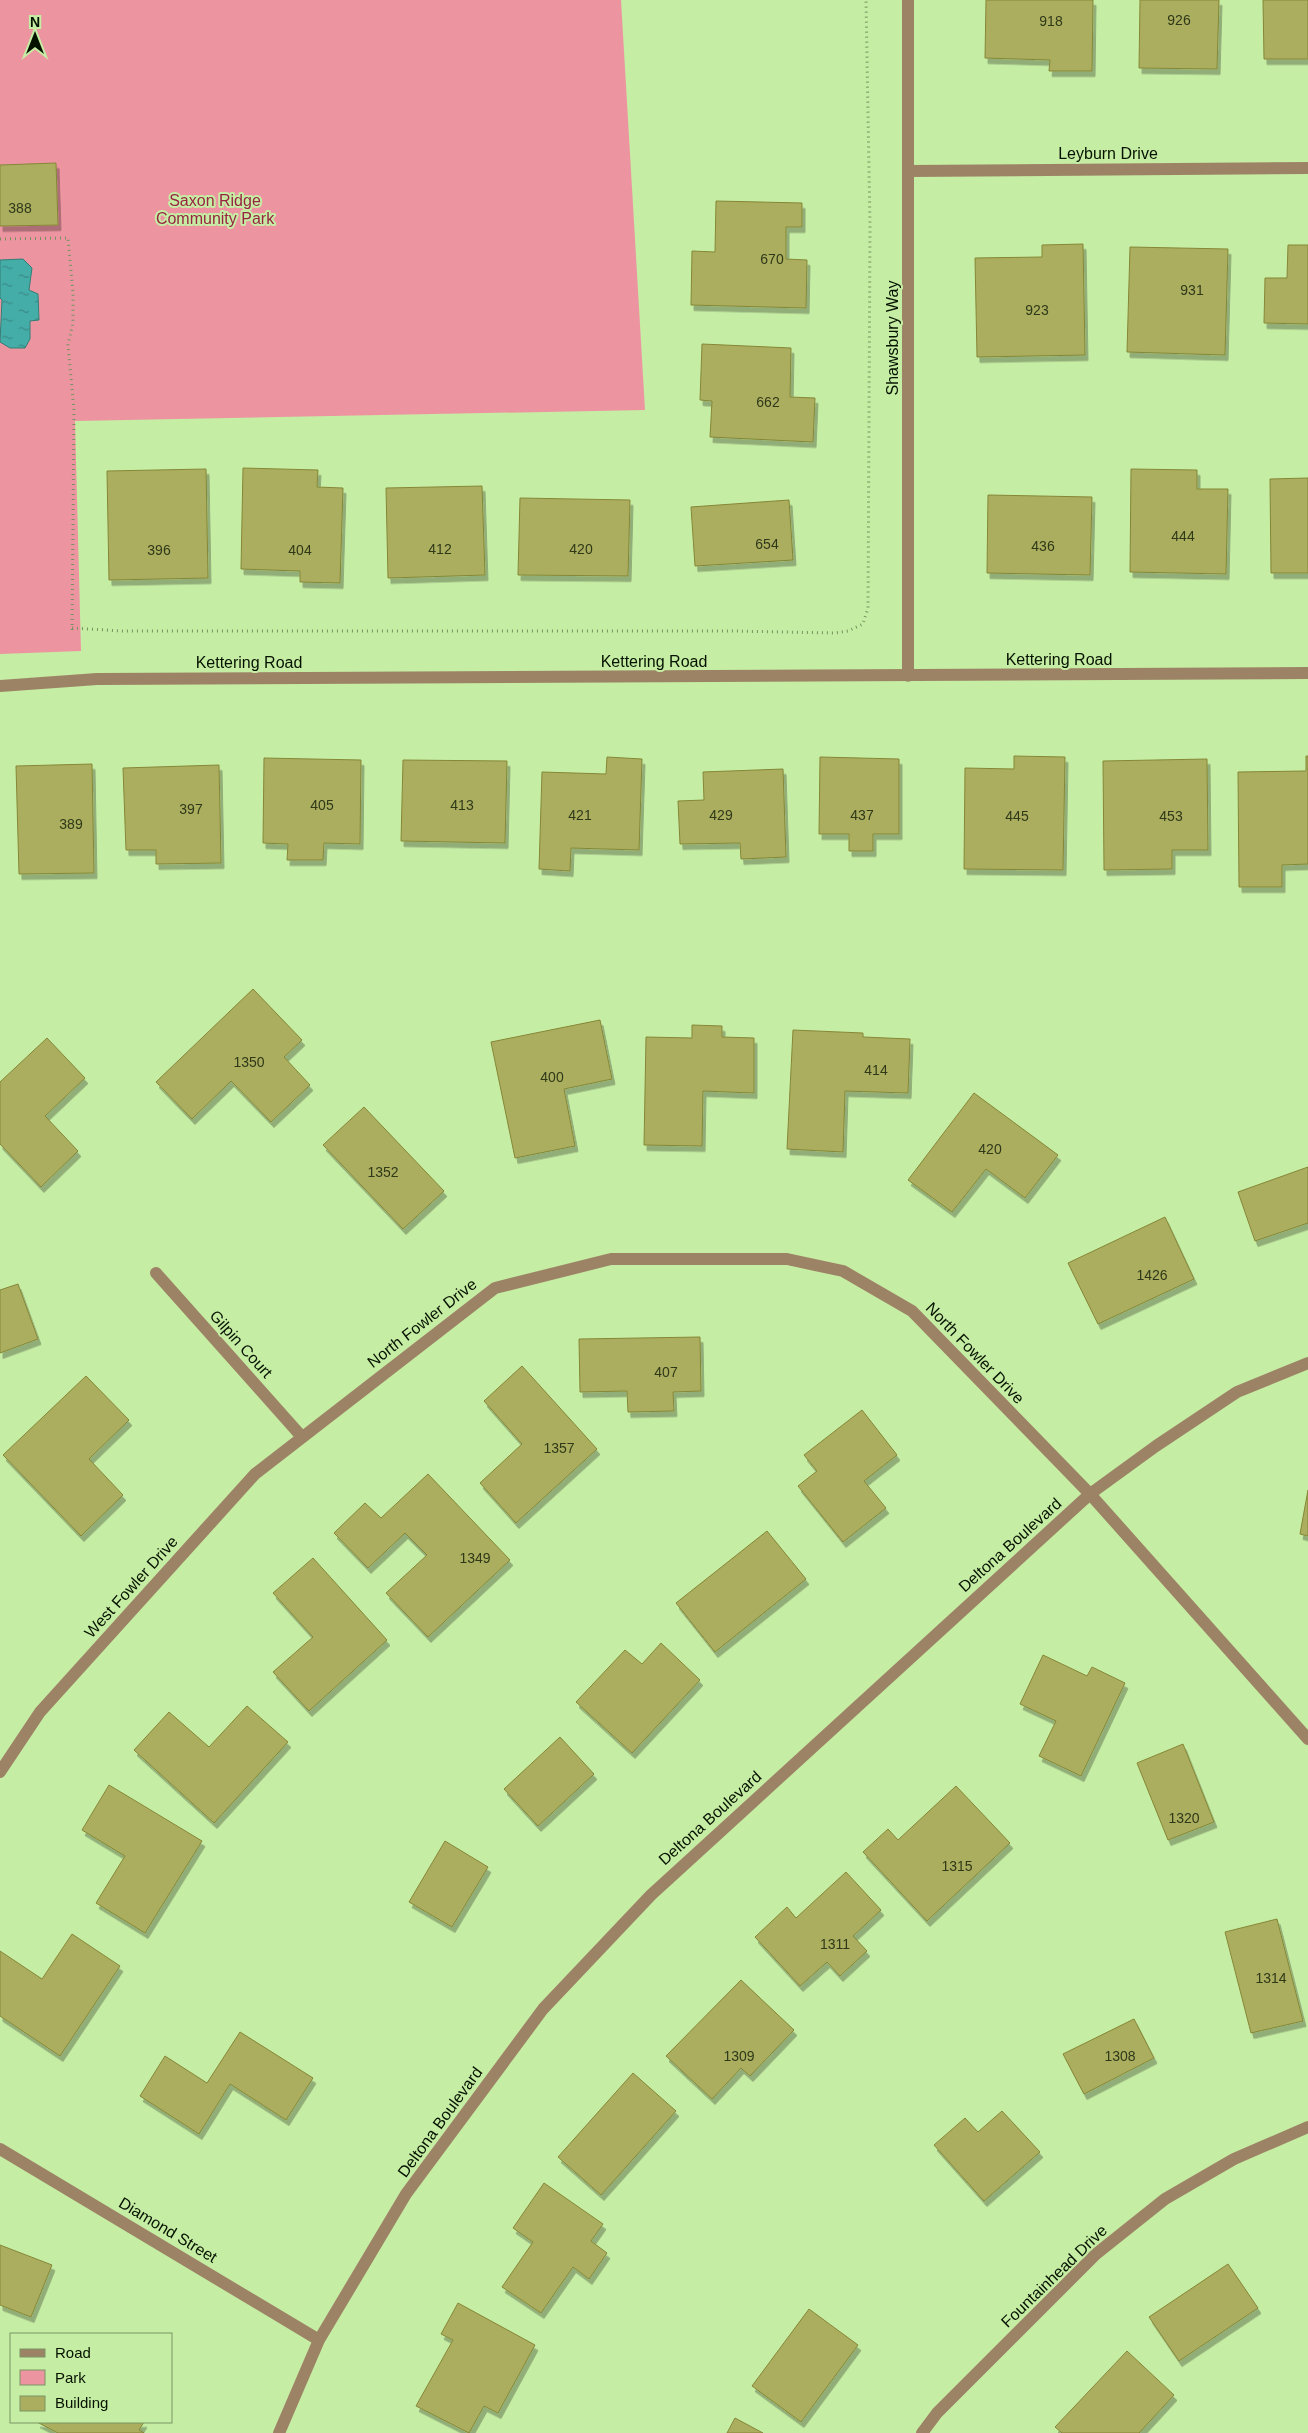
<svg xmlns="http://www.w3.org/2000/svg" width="1308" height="2433" viewBox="0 0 1308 2433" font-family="Arial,sans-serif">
  <defs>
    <pattern id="water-ripples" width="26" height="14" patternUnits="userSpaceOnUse" patternTransform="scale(1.25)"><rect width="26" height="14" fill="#45ada8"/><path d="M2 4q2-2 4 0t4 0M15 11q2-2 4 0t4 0" fill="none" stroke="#388b86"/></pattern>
    <filter id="shadow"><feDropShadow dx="3" dy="5.5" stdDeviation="0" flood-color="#0004"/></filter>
  </defs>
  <rect width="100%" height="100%" fill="#c6eda4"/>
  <path fill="#ec95a1" d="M0 0H621L645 410 75 421 81 651 0 654Z"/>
  <path fill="url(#water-ripples)" stroke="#327e76" d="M23 259 32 268 29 290 38 294 39 320 30 321V339L25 348H10L0 342 2 300 0 298V260Z"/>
  <path fill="#abae5e" stroke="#858737" filter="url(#shadow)" d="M986 0H1093L1092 71H1049L1050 60 985 58Z
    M1140 0H1219L1217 69 1139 68Z
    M1263 0H1308V59H1264Z
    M56 163 58 225 0 226V165Z
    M716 201 802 203V227H786V259L807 260 806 308 691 305 692 251 715 252Z
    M1083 244 1085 355 977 357 975 258 1042 257V245Z
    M1288 245H1308V324L1264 323 1265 278H1287Z
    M1130 247 1228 249 1225 355 1127 352Z
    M702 344 791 348 790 397 815 398 813 442 710 437 712 401 700 400Z
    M243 468 318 470 317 487 343 488 340 583 300 582V571L241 569Z
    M206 469 208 578 109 580 107 471Z
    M1131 469 1197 470V489H1228L1226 574 1130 572Z
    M1308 478V573H1271L1270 479Z
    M482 486 485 575 388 578 386 488Z
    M988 495 1092 497 1090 575 987 573Z
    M520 498 630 500 628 576 518 575Z
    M789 500 793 560 695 566 691 507Z
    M1014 756 1065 757 1063 870 964 869 965 768 1014 769Z
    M1306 756H1308V864L1282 865V887H1239L1238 772 1306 771Z
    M607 757 642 759 639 850 571 848 570 871 539 869 542 772 606 774Z
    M820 757 899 759V834H873V851H849V834H819Z
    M264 758 361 760 360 844 324 843 323 860H287L288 844 263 843Z
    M1207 759 1208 850H1172V869L1104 870 1103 761Z
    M403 760 507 761 505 843 401 841Z
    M92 764 94 873 19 874 16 766Z
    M219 765 221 863 156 864V850H126L123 768Z
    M783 769 786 857 741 859 740 843 680 844 678 801 704 800 703 772Z
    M253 989 302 1040 284 1057 310 1085 271 1122 231 1081 192 1119 156 1082Z
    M600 1020 612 1079 564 1089 575 1146 515 1158 491 1042Z
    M692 1025 722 1026V1037L754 1038V1093L703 1091 702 1146 644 1145 646 1037 692 1038Z
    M793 1030 863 1033V1037L910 1039 908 1093 845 1091 843 1152 787 1149Z
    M47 1038 85 1078 45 1116 78 1151 41 1187 0 1144V1082Z
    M974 1093 1058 1155 1025 1198 986 1169 952 1212 908 1180Z
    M364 1107 444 1191 403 1229 323 1145Z
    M1308 1167V1223L1255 1241 1238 1192Z
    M1165 1217 1194 1279 1098 1324 1068 1263Z
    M18 1284 38 1339 0 1353V1290Z
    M700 1337 701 1391 673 1392 674 1411 628 1412 627 1391 580 1392 579 1339Z
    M522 1366 597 1449 516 1523 480 1483 522 1444 484 1401Z
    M86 1376 129 1420 89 1459 123 1495 81 1536 3 1455Z
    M862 1410 897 1455 864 1481 886 1508 843 1542 798 1486 817 1471 804 1455Z
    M428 1474 510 1560 428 1637 386 1593 427 1555 405 1533 368 1568 334 1533 365 1503 381 1518Z
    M1308 1490V1536L1300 1534Z
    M767 1531 806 1579 715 1652 676 1603Z
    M313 1558 387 1640 309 1711 273 1672 313 1637 273 1593Z
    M661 1643 700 1680 632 1753 576 1702 625 1650 642 1664Z
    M1043 1655 1087 1676 1092 1667 1125 1683 1081 1776 1039 1756 1056 1721 1020 1704Z
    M247 1706 288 1742 214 1823 134 1750 169 1712 209 1747Z
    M560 1737 594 1774 538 1826 504 1789Z
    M1183 1744 1214 1822 1168 1840 1137 1763Z
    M109 1785 202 1841 145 1933 96 1903 125 1856 82 1830Z
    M956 1786 1010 1843 927 1921 863 1852 888 1829 898 1840Z
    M445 1841 488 1867 452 1927 409 1902Z
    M846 1872 881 1910 853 1936 867 1951 840 1976 827 1962 800 1986 755 1937 787 1907 796 1918Z
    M1277 1919 1303 2021 1251 2033 1225 1932Z
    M72 1934 120 1966 60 2056 0 2016V1951L42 1979Z
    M741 1980 794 2030 750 2076 741 2068 712 2099 666 2056Z
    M1134 2019 1154 2058 1084 2094 1063 2054Z
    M240 2032 313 2078 286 2120 230 2084 199 2134 140 2096 165 2056 207 2083Z
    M633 2073 676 2111 601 2195 558 2157Z
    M1002 2111 1040 2152 984 2201 934 2145 965 2118 978 2132Z
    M544 2183 603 2224 591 2241 607 2253 589 2279 573 2267 541 2313 502 2287 533 2242 513 2228Z
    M0 2245 52 2265 31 2317 0 2305Z
    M1228 2264 1258 2308 1179 2361 1149 2317Z
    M458 2303 535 2345 498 2413 484 2406 469 2433 416 2406 453 2340 441 2334Z
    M809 2309 858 2345 801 2422 752 2386Z
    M1127 2351 1174 2395 1139 2433H1062L1055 2427Z
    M735 2418 763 2433H727Z
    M37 2422H144L139 2430 144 2433H58Z"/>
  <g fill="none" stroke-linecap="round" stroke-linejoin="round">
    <path stroke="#769260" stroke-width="3" stroke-dasharray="1 4" stroke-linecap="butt" d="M0 239 68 238 73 293V323L68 345 74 410 72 634
      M72 628 122 631H732L835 633 848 631 863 624 868 608 870 226 866 0"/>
    <path stroke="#9d8365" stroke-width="12" d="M908 0V676
      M908 171 1308 168
      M0 686 97 679 1308 673
      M156 1273 302 1437
      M0 1772 40 1712 255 1474 495 1288 611 1259H787L843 1271 912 1311 1090 1494 1308 1739
      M0 2149 319 2340
      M279 2433 319 2340 406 2194 543 2009 651 1895 1090 1494 1156 1446 1237 1392 1308 1363
      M922 2433 937 2413 1096 2254 1165 2199 1234 2159 1308 2127"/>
  </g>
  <g text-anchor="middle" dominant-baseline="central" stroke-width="4" stroke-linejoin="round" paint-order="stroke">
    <g font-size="14" fill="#2f3918">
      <text x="1179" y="20">926</text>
      <text x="1051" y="21">918</text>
      <text x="20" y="208">388</text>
      <text x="772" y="259">670</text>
      <text x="1192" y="290">931</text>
      <text x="1037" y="310">923</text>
      <text x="768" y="402">662</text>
      <text x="1183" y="536">444</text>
      <text x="767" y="544">654</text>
      <text x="1043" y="546">436</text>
      <text x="440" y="549">412</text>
      <text x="581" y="549">420</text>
      <text x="159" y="550">396</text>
      <text x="300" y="550">404</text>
      <text x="322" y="805">405</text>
      <text x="462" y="805">413</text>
      <text x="191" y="809">397</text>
      <text x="580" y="815">421</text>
      <text x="721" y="815">429</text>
      <text x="862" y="815">437</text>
      <text x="1017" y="816">445</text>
      <text x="1171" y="816">453</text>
      <text x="71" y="824">389</text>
      <text x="249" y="1062">1350</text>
      <text x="876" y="1070">414</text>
      <text x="552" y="1077">400</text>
      <text x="990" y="1149">420</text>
      <text x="383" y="1172">1352</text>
      <text x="1152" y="1275">1426</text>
      <text x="666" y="1372">407</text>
      <text x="559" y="1448">1357</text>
      <text x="475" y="1558">1349</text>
      <text x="1184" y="1818">1320</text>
      <text x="957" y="1866">1315</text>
      <text x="835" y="1944">1311</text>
      <text x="1271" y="1978">1314</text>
      <text x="739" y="2056">1309</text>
      <text x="1120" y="2056">1308</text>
    </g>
    <g font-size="16" fill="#061200" stroke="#c6eda4">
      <text x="1108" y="153">Leyburn Drive</text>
      <text transform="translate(892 338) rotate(-90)">Shawsbury Way</text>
      <text x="1059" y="659">Kettering Road</text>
      <text x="654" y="661">Kettering Road</text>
      <text x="249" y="662">Kettering Road</text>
      <text transform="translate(422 1323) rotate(-38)">North Fowler Drive</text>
      <text transform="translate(241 1344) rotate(48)">Gilpin Court</text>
      <text transform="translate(975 1353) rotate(46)">North Fowler Drive</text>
      <text transform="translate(1010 1545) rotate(-42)">Deltona Boulevard</text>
      <text transform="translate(131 1587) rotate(-48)">West Fowler Drive</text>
      <text transform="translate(710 1818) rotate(-42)">Deltona Boulevard</text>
      <text transform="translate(440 2122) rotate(-54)">Deltona Boulevard</text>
      <text transform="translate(168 2230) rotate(31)">Diamond Street</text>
      <text transform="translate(1054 2276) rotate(-44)">Fountainhead Drive</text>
    </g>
    <g font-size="16" fill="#972542" stroke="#c6eda4">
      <text x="215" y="200">Saxon Ridge<tspan x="215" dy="18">Community Park</tspan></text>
    </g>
  </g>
  <rect x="10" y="2333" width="162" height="90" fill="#c6eda4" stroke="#799562"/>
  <rect x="20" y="2349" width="25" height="8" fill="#9d8365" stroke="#799562"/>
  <text x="55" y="2358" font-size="15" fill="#061200">Road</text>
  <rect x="20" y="2370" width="25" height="15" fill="#ec95a1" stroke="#799562"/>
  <text x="55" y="2383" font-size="15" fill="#061200">Park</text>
  <rect x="20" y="2396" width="25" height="15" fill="#abae5e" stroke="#799562"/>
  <text x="55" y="2408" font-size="15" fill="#061200">Building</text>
  <g transform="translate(35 35)" stroke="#c6eda4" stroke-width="4" paint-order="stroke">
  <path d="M0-4L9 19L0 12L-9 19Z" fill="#061200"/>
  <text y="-8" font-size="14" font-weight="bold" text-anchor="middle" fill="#061200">N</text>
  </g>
</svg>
